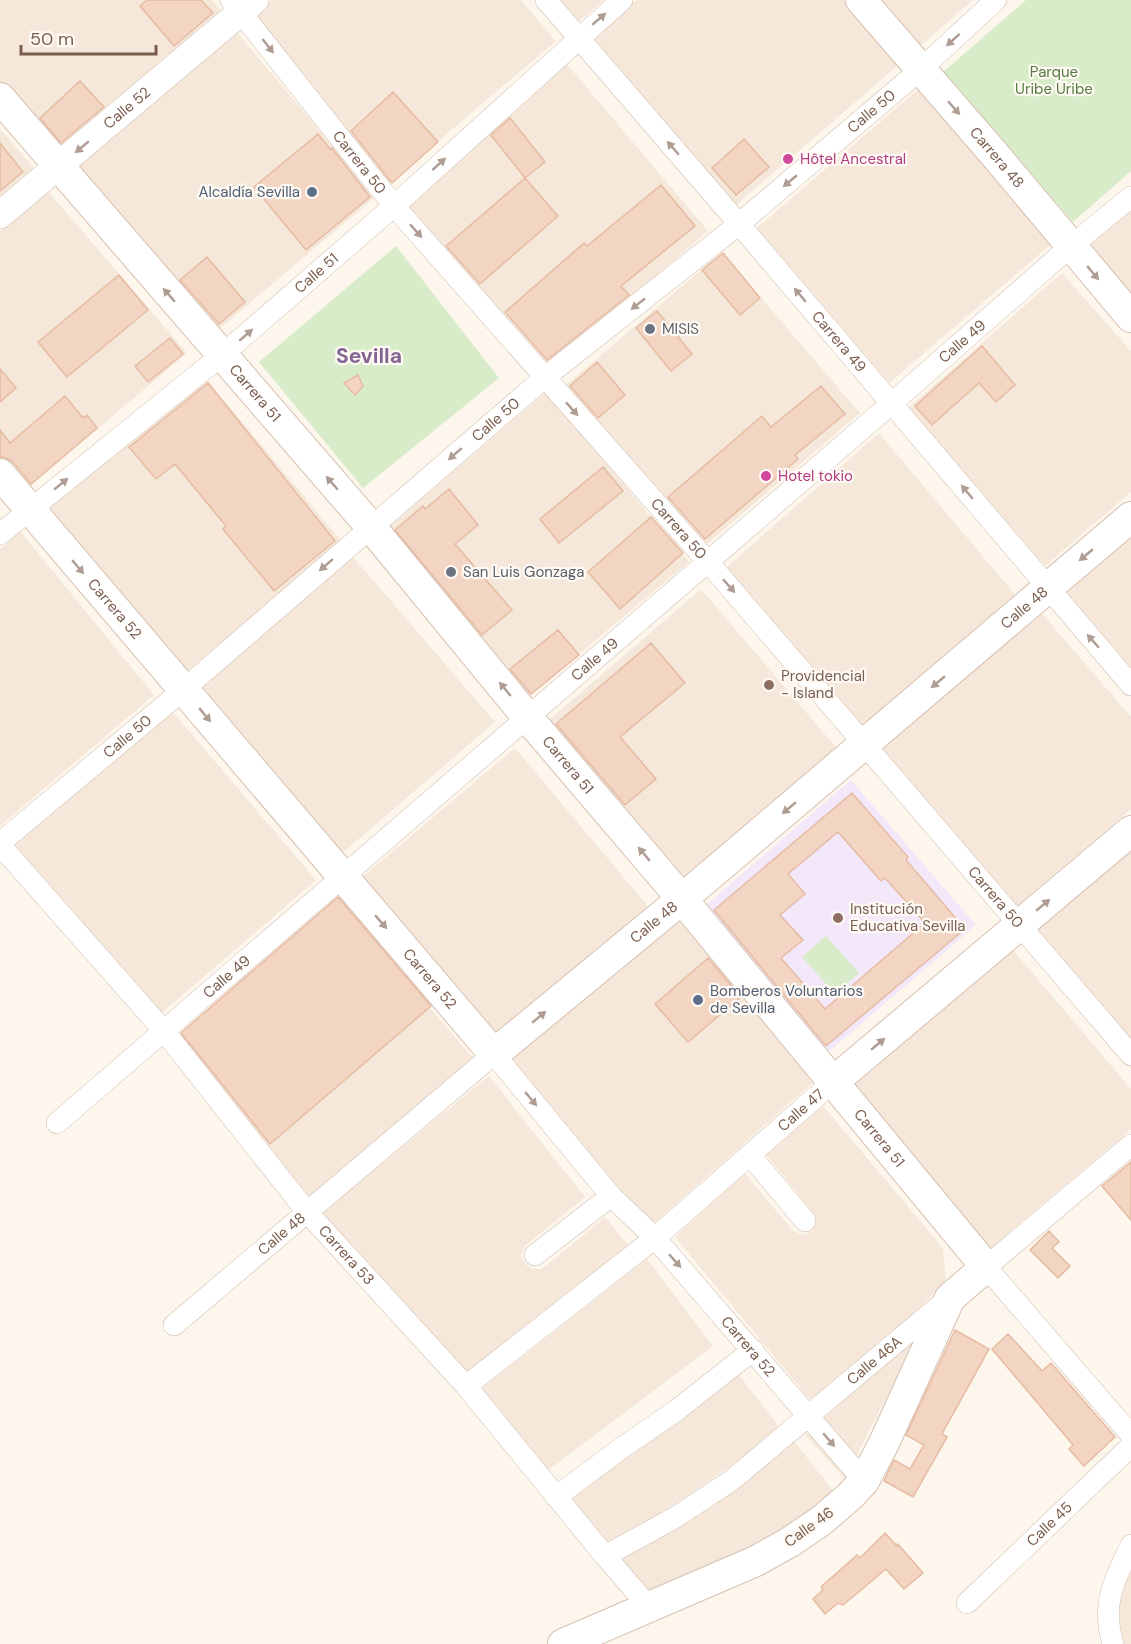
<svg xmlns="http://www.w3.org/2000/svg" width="1131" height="1644" viewBox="0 0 1131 1644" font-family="'DM Sans',sans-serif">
  <rect width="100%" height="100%" fill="#fdf6ec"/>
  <path fill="#f5e8da" d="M0 0H212L224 14 57 155 0 86Z
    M271 0H521L556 41 389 183 249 19Z
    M549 0H604L572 27Z
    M636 0H851L903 61 735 206 591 39Z
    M857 0H973L905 59Z
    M236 31 375 197 211 336 72 171Z
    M566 63 708 231 544 372 401 204Z
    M923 85 1056 240 889 383 757 228Z
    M0 129 35 169 0 200Z
    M47 190 187 353 21 494 0 470V231Z
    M1131 209V306L1083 250Z
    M722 252 860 413 699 551 561 389Z
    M1062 273 1131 351V492L1045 566 907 409Z
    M203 375 342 542 177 679 38 512Z
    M546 392 689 562 525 699 384 531Z
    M879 433 1017 597 854 734 719 574Z
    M1131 530V679L1059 592Z
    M20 531 154 695 0 826V549Z
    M353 557 495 722 332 862 190 696Z
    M701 589 840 752 674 895 535 732Z
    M1039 610 1131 717V809L1007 914 868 757Z
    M172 711 316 880 150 1023 5 854Z
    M515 748 652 911 491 1046 354 884Z
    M1131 839V1069L1018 935Z
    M336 899 473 1058 308 1200 171 1041Z
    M676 916 817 1079 638 1237 502 1067Z
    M1008 944 1131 1089V1129L989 1250 846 1081Z
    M489 1076 585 1197 525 1246 521 1256 525 1264 533 1269H542L605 1217 628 1245 458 1386 312 1221Z
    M823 1106 943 1248 946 1281 877 1350 813 1403 675 1237 744 1172 793 1231 803 1235 811 1232 816 1223 815 1215 765 1153Z
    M647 1259 713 1346 538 1478 471 1397Z
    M925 1328 878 1413 845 1479 805 1435Z
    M733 1367 782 1431 598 1556 554 1498Z
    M794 1441 834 1492 771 1544 633 1606 607 1567 709 1509Z
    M1131 1563V1644H1120L1111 1616Z"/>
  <path fill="#f3e8fa" d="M851 780 976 925 825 1055 700 910Z"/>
  <path fill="#d8ecc9" d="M1026 0H1131V171L1073 222 943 72Z
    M396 246 499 378 363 488 259 362Z
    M826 936 859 973 835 994 802 957Z"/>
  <path fill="#f3d5c3" stroke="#e6bba3" stroke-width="1.5" fill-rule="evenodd" d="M147 0H201L213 13 174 46 140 6Z
    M80 81 104 107 61 143 40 118Z
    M393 92 438 142 392 183 351 131Z
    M510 118 545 162 525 178 491 135Z
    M318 134 330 149 332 148 370 197 306 250 254 187Z
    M744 139 769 167 736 195 712 168Z
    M0 143 23 172 0 191Z
    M525 178 558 216 480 284 446 246Z
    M661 185 695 226 621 286 629 295 547 360 505 312 584 243 587 246Z
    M723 253 760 298 740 315 702 270Z
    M207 257 245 302 219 324 180 280Z
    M119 275 148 310 67 377 38 342Z
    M657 311 692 354 671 371 636 328Z
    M170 338 183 354 148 382 135 366Z
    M982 346 1015 385 996 402 979 383 932 425 915 406Z
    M597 362 625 395 598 418 570 386Z
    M0 369 16 388 0 402Z
    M358 375 363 386 355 395 344 383Z
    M208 383 335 541 274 591 223 529 226 526 175 464 156 479 129 447Z
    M821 386 845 414 795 455 798 459 705 539 668 497 762 416 771 427Z
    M65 396 83 418 87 415 97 428 31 484 13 462 6 458 0 457V430L10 443Z
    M603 467 623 491 559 543 540 519Z
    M449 489 478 525 455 544 512 610 482 635 395 530 423 506 425 509Z
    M651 517 683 553 620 609 588 572Z
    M558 630 579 655 531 694 510 669Z
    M651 643 685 683 620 737 656 779 625 805 556 724Z
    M852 793 908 857 906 860 965 929 826 1046 714 910ZM838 832 881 881 885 878 925 923 825 1009 781 958 803 940 780 915 805 894 788 874Z
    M338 897 431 1006 270 1144 181 1033Z
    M708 958 741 997 688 1042 655 1004Z
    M1131 1162V1220L1102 1186Z
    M1049 1231 1059 1242 1052 1248 1070 1266 1058 1278 1030 1250Z
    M955 1330 989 1349 942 1434 947 1437 913 1497 884 1481 894 1460 910 1469 924 1445 906 1435Z
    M1008 1334 1042 1371 1051 1363 1115 1437 1084 1466 1069 1449 1073 1445 992 1349Z
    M885 1533 897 1546 898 1544 923 1573 904 1589 886 1569 843 1605 838 1603 825 1614 813 1599 823 1590 821 1587 857 1555 860 1558Z"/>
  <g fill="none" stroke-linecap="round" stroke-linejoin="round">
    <defs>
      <g id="minor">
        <path id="s1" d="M231 0 394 206 708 562 1131 1055"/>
        <path id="s2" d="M546 0 739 224 1131 685"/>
        <path id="s3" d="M0 534 222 355 394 206 622 0"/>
        <path id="s4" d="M0 843 183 690 544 378 739 224 920 70 996 0"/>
        <path id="s5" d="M0 845 164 1031 307 1212 466 1386 605 1556 650 1608"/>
        <path id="s6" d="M57 1123 892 403 1071 246 1131 197"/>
        <path d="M1131 1145 986 1267 1131 1435"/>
        <path d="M750 1155 805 1221"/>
        <path d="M535 1255 611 1196"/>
        <path id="s7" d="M174 1325 494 1054 611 1196 655 1238 864 1481"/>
        <path id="s8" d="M466 1386 655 1238 833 1082"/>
        <path d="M556 1497 623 1447 677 1410 753 1350"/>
        <path id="s9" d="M605 1556 676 1517 732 1480 944 1302"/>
        <path id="s10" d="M967 1603 1131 1446"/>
        <path d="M1113 1644C1101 1602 1114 1582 1131 1545"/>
      </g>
      <g id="tertiary">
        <path id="s11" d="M0 215 255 0"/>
      </g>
      <g id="secondary">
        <path id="s12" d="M861 0 995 155 1131 317"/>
        <path id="s13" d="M0 98 371 527 528 718 682 899 986 1267 950 1298 884 1443 864 1481 850 1496 821 1521 790 1542 756 1561 563 1644"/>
        <path id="s14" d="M0 474 494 1054 682 899 1131 517"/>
        <path d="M833 1082 1131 831"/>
      </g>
    </defs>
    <use href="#minor" stroke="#d1beb0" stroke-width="22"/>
    <use href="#tertiary" stroke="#d1beb0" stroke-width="28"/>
    <use href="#secondary" stroke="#d6c0b0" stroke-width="32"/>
    <use href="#minor" stroke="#fff" stroke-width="21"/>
    <use href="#tertiary" stroke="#fff" stroke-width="27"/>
    <use href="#secondary" stroke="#fff" stroke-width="30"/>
  </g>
  <defs><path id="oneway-solid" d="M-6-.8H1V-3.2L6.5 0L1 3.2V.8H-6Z" transform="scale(1.5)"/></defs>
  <g fill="#af9d94">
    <use href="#oneway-solid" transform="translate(599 19) rotate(-41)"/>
    <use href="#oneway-solid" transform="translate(953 40) rotate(138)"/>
    <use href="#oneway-solid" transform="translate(268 46) rotate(52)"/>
    <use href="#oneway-solid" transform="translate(954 108) rotate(49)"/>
    <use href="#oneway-solid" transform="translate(82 147) rotate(140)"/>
    <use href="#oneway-solid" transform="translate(673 148) rotate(-131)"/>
    <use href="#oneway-solid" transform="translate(439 164) rotate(-42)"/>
    <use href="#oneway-solid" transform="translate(790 181) rotate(140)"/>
    <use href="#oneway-solid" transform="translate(416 231) rotate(49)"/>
    <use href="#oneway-solid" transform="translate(1093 273) rotate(50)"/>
    <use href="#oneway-solid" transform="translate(169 295) rotate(-131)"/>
    <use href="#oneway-solid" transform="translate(800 295) rotate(-130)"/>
    <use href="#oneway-solid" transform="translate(638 304) rotate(142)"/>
    <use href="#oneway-solid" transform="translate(246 335) rotate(-41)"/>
    <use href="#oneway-solid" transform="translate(572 409) rotate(48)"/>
    <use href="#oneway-solid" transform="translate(455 454) rotate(139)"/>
    <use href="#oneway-solid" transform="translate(332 483) rotate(-131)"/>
    <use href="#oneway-solid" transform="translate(61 484) rotate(-39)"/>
    <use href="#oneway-solid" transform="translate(967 492) rotate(-130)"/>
    <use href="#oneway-solid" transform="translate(1086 555) rotate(140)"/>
    <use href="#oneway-solid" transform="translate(326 565) rotate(139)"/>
    <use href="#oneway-solid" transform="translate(78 567) rotate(50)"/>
    <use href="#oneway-solid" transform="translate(729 586) rotate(49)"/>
    <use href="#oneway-solid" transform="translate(1093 641) rotate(-131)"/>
    <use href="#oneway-solid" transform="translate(938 682) rotate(140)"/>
    <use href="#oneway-solid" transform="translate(505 689) rotate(-129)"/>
    <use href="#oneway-solid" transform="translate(205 715) rotate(50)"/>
    <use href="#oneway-solid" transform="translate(789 808) rotate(140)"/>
    <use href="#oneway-solid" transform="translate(644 854) rotate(-130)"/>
    <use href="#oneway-solid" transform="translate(1043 905) rotate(-40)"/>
    <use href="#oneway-solid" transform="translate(381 922) rotate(49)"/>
    <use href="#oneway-solid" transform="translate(539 1017) rotate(-40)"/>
    <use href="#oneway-solid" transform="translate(878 1044) rotate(-40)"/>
    <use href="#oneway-solid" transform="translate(531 1099) rotate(50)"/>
    <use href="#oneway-solid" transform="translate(675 1261) rotate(49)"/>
    <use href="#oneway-solid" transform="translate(829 1440) rotate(49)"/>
  </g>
  <g fill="#d1479c" stroke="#fffaf3" stroke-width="2">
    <circle cx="788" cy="159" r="6"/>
    <circle cx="766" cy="476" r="6"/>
  </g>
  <g fill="#5c6f8a" stroke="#fffaf3" stroke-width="2">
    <circle cx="312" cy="192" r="6"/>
    <circle cx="698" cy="1000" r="6"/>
  </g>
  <g fill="#6b7280" stroke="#fffaf3" stroke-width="2">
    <circle cx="650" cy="329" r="6"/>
    <circle cx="451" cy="572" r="6"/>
  </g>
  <g fill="#8d6e63" stroke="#fffaf3" stroke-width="2">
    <circle cx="769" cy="685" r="6"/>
    <circle cx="838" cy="918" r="6"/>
  </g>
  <g text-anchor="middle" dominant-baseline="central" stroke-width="4.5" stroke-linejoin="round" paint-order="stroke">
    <g font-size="15" fill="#537a41" stroke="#fffaf3">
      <text x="1054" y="72">Parque<tspan x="1054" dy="17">Uribe Uribe</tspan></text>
    </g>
    <g font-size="15" fill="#7a5c4d" stroke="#fffaf3">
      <text stroke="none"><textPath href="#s11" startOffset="166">Calle 52</textPath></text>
      <text stroke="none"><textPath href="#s4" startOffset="1138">Calle 50</textPath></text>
      <text stroke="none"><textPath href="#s12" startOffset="208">Carrera 48</textPath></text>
      <text stroke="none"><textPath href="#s1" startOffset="207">Carrera 50</textPath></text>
      <text stroke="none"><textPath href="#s3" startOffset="410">Calle 51</textPath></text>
      <text stroke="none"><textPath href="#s2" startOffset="450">Carrera 49</textPath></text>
      <text stroke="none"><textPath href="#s6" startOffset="1196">Calle 49</textPath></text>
      <text stroke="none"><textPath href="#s13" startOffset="390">Carrera 51</textPath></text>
      <text stroke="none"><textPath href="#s4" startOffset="652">Calle 50</textPath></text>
      <text stroke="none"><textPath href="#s1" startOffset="693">Carrera 50</textPath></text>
      <text stroke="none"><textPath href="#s14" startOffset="1455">Calle 48</textPath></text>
      <text stroke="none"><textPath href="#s14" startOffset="177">Carrera 52</textPath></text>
      <text stroke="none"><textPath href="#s6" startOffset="710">Calle 49</textPath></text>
      <text stroke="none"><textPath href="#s4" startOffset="166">Calle 50</textPath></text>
      <text stroke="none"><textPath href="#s13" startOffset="876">Carrera 51</textPath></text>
      <text stroke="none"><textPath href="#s1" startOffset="1179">Carrera 50</textPath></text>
      <text stroke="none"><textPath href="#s14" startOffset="969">Calle 48</textPath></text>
      <text stroke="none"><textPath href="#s6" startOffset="224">Calle 49</textPath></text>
      <text stroke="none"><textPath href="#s14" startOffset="663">Carrera 52</textPath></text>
      <text stroke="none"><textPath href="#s8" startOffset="434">Calle 47</textPath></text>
      <text stroke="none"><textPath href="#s13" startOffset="1362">Carrera 51</textPath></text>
      <text stroke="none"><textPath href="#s7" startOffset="141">Calle 48</textPath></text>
      <text stroke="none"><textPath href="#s5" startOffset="537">Carrera 53</textPath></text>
      <text stroke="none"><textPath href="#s7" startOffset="807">Carrera 52</textPath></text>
      <text stroke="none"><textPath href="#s9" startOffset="334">Calle 46A</textPath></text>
      <text stroke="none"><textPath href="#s10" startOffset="114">Calle 45</textPath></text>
      <text transform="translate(809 1527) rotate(-36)">Calle 46</text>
    </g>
    <g font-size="15" fill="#b23c85" stroke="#fffaf3" text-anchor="start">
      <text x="800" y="159">Hôtel Ancestral</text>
      <text x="778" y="476">Hotel tokio</text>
    </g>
    <g font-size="15" fill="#4e5e75" stroke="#fffaf3" text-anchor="end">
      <text x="300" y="192">Alcaldía Sevilla</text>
      <text x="710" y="991" text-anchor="start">Bomberos Voluntarios<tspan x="710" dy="17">de Sevilla</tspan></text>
    </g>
    <g font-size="15" fill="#5b616d" stroke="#fffaf3" text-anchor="start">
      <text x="662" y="329">MISIS</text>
      <text x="463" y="572">San Luis Gonzaga</text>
    </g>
    <g font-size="15" fill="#785e54" stroke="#fffaf3" text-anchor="start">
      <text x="781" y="676">Providencial<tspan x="781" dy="17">- Island</tspan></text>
      <text x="850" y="909">Institución<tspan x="850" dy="17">Educativa Sevilla</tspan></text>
    </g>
    <g font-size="21" font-weight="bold" fill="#846695" stroke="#fffaf3">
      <text x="369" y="356">Sevilla</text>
    </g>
  </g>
  <path d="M21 45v9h135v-9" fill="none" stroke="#7a5c4d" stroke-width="3"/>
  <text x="30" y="45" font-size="18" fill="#7a5c4d" stroke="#fffaf3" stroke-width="4.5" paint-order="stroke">50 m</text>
</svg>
